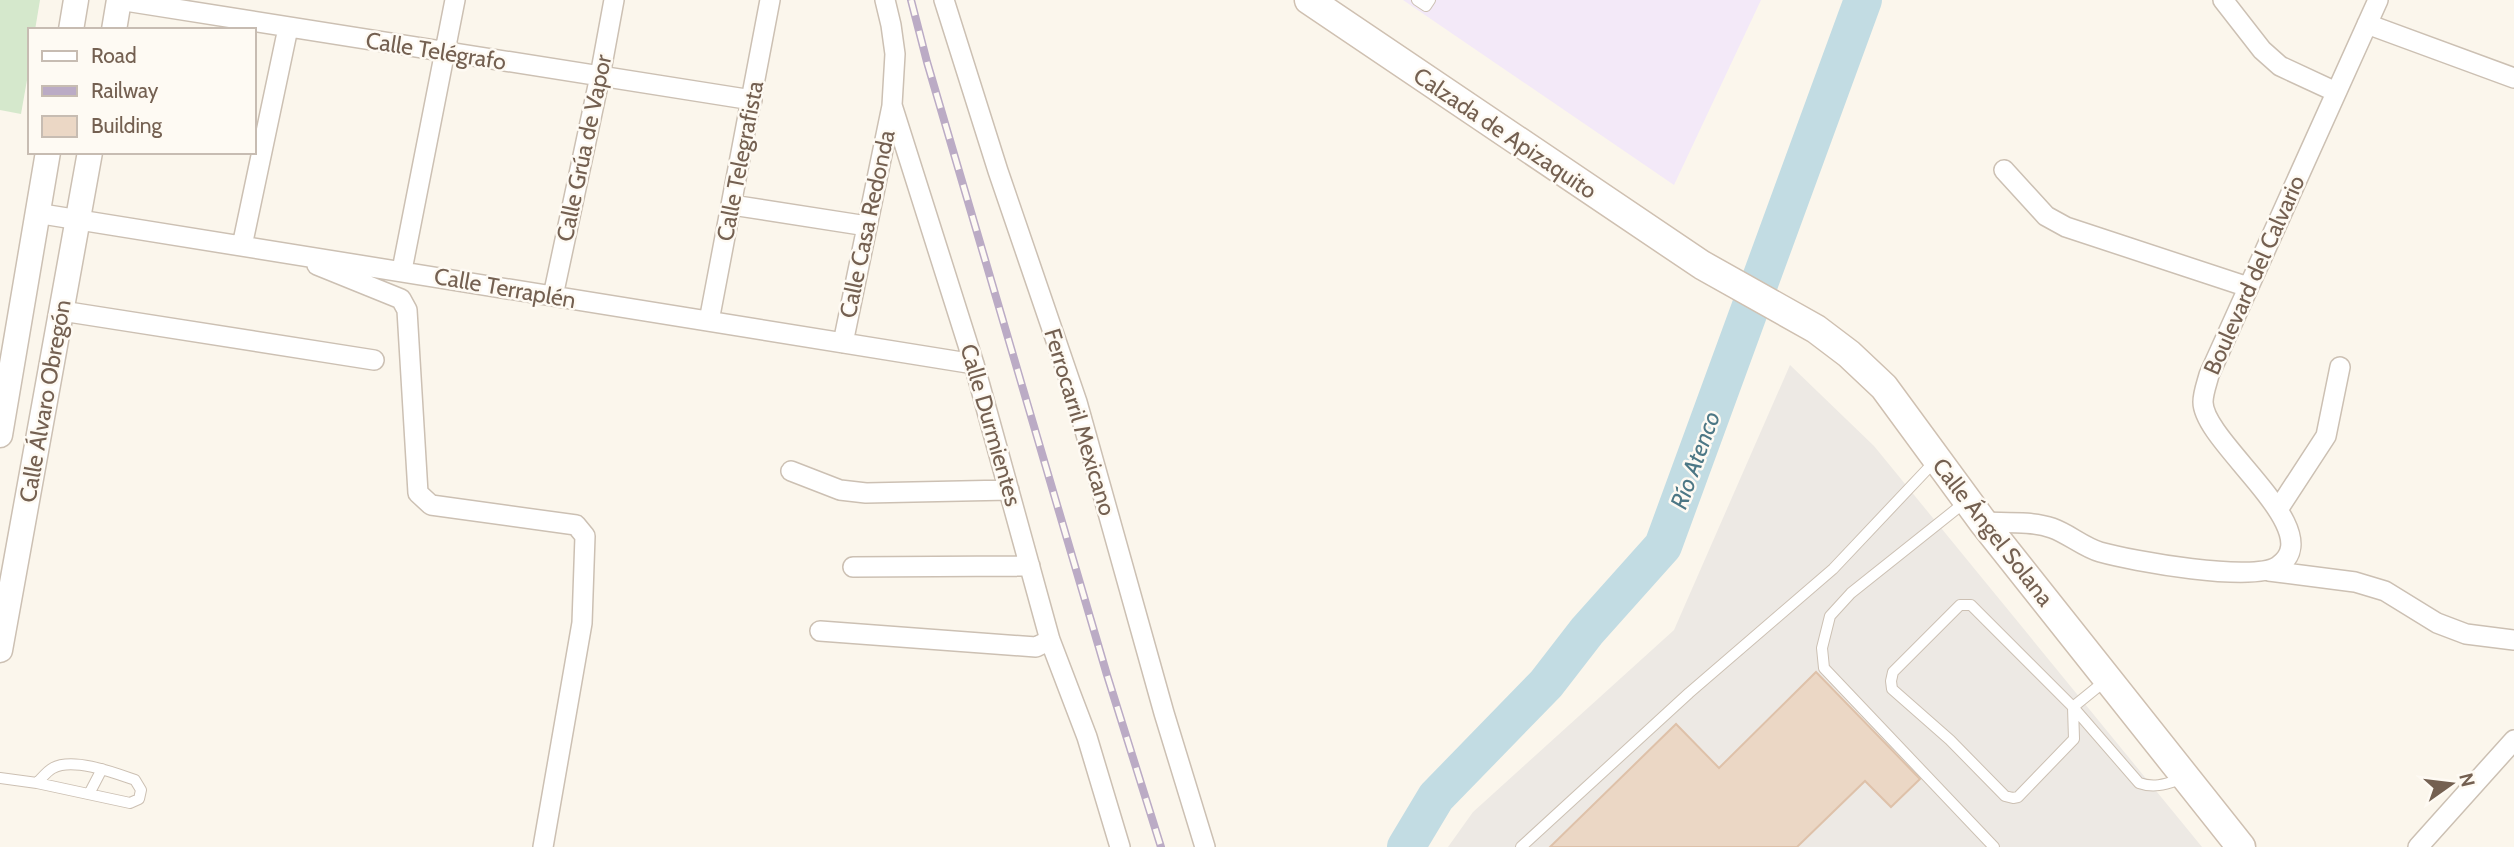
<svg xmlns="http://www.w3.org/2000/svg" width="2514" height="847" viewBox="0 0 2514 847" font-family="Cabin,sans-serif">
  <rect width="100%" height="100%" fill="#fbf6ec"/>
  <path fill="#ede9e4" d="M1790 365 1874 446 2202 847H1448L1473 812 1674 630Z"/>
  <path fill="#f3e9f8" d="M1403 0H1761L1674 185Z"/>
  <path fill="#d5e8cc" d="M0 0H40L35 30H30V63L21 114 0 110Z"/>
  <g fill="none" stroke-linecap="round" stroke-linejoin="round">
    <path stroke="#c2dce3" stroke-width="38" d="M1406 847 1436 797 1546 684 1587 631 1663 546 1863 0"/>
  </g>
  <path fill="#ebd7c5" stroke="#dec1a9" stroke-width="2" d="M1816 672 1920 779 1891 807 1865 781 1797 847H1550L1676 724 1719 768Z"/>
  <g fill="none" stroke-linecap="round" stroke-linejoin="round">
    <defs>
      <path id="service" d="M1417 0 1426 6 1430 0
        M1964 503 1851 593 1830 616 1822 648 1824 668 1994 847
        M2105 681 2073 707 2074 739 2018 797 2013 798 2005 796 1950 740 1892 689 1891 681 1893 672 1960 605H1971L2073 707 2139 783C2156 789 2168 783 2184 778
        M0 778 37 783 130 803 139 799 141 790 135 780C115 773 73 757 53 768 47 771 42 778 37 783
        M89 794 102 769
        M1521 847 1689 693 1833 569 1935 461"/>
      <path id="minor" d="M119 0 752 100
        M885 0 891 25 895 54 892 105 974 364 1050 640 1087 737 1120 847
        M944 0 998 171 1077 402 1164 713 1205 847
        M2223 0 2262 50 2280 66 2336 92
        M2367 24 2514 78
        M2004 170 2046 216 2066 227 2248 287
        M732 205 867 226
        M36 213 974 364
        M242 246 288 28
        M317 265 401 299 407 310 418 493 431 505 576 525 585 536 582 623 543 847
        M402 270 455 0
        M553 296 600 76 614 0
        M62 311 374 360
        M709 321 770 0
        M843 343 892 106
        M791 471 840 490 866 493 1009 490
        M2279 508 2326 436 2340 367
        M1983 522C2005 523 2032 521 2052 528 2069 534 2083 547 2100 552 2132 561 2253 583 2278 566 2331 531 2203 443 2203 402 2203 393 2207 383 2209 375L2378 0
        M853 567 1030 566
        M2269 571 2355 582 2385 591 2437 623 2466 634 2514 640
        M820 631 1036 647 1050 640
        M2418 847 2514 740"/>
      <path id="tertiary" d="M71 30 76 0
        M114 30 119 0
        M0 435 48 152
        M0 650 90 152"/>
      <path id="secondary" d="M1309 0 1702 265 1816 329 1849 354 1884 387 1983 522 2241 847"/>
    </defs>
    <use href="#service" stroke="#ccc0b3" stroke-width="12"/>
    <use href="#minor" stroke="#ccc0b3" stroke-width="22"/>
    <use href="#tertiary" stroke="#ccc0b3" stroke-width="27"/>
    <use href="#secondary" stroke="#cfc0b1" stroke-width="31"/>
    <use href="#service" stroke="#fff" stroke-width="10"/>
    <use href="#minor" stroke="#fff" stroke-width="19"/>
    <use href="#tertiary" stroke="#fff" stroke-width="24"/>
    <use href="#secondary" stroke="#fff" stroke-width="28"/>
    <defs>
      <path id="rail" d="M911 0 927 62 1107 675 1161 847"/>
    </defs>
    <use href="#rail" stroke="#bbabc5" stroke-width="8"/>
    <use href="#rail" stroke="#fefaf3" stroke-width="5" stroke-dasharray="16" stroke-linecap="butt"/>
  </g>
  <g text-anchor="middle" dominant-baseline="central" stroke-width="5" stroke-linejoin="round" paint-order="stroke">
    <g font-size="23" fill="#746051" stroke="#fefaf3">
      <text transform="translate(436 51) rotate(9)">Calle Telégrafo</text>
      <text transform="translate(1505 133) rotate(34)">Calzada de Apizaquito</text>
      <text transform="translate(584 148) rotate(-78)">Calle Grúa de Vapor</text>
      <text transform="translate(740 161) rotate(-79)">Calle Telegrafista</text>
      <text transform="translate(867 224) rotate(-78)">Calle Casa Redonda</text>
      <text transform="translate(2254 275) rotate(-66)">Boulevard del Calvario</text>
      <text transform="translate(505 288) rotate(10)">Calle Terraplén</text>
      <text transform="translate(45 401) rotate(-80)">Calle Álvaro Obregón</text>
      <text transform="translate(1080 422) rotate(73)">Ferrocarril Mexicano</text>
      <text transform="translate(991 425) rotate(74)">Calle Durmientes</text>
      <text transform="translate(1993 532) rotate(52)">Calle Ángel Solana</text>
    </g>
    <g font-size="24" font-style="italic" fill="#4c7785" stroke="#fefaf3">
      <text transform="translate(1695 460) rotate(-70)">Río Atenco</text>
    </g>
  </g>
  <rect x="28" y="28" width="228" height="126" fill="#fefaf3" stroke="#c7bcb2" stroke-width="2"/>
  <rect x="42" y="51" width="35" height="10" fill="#ffffff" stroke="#c7bcb2" stroke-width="2"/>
  <text x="91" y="63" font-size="21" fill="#746051">Road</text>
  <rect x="42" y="86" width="35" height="10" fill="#bbabc5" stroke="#c7bcb2" stroke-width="2"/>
  <text x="91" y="98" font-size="21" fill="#746051">Railway</text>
  <rect x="42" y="116" width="35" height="21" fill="#ebd7c5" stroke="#c7bcb2" stroke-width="2"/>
  <text x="91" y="133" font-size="21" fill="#746051">Building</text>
  <g transform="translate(2451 784) rotate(76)" stroke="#fefaf3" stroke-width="5" paint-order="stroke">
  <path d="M0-5L12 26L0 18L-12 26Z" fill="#746051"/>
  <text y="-10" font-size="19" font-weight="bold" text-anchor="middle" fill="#746051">N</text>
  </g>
</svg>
